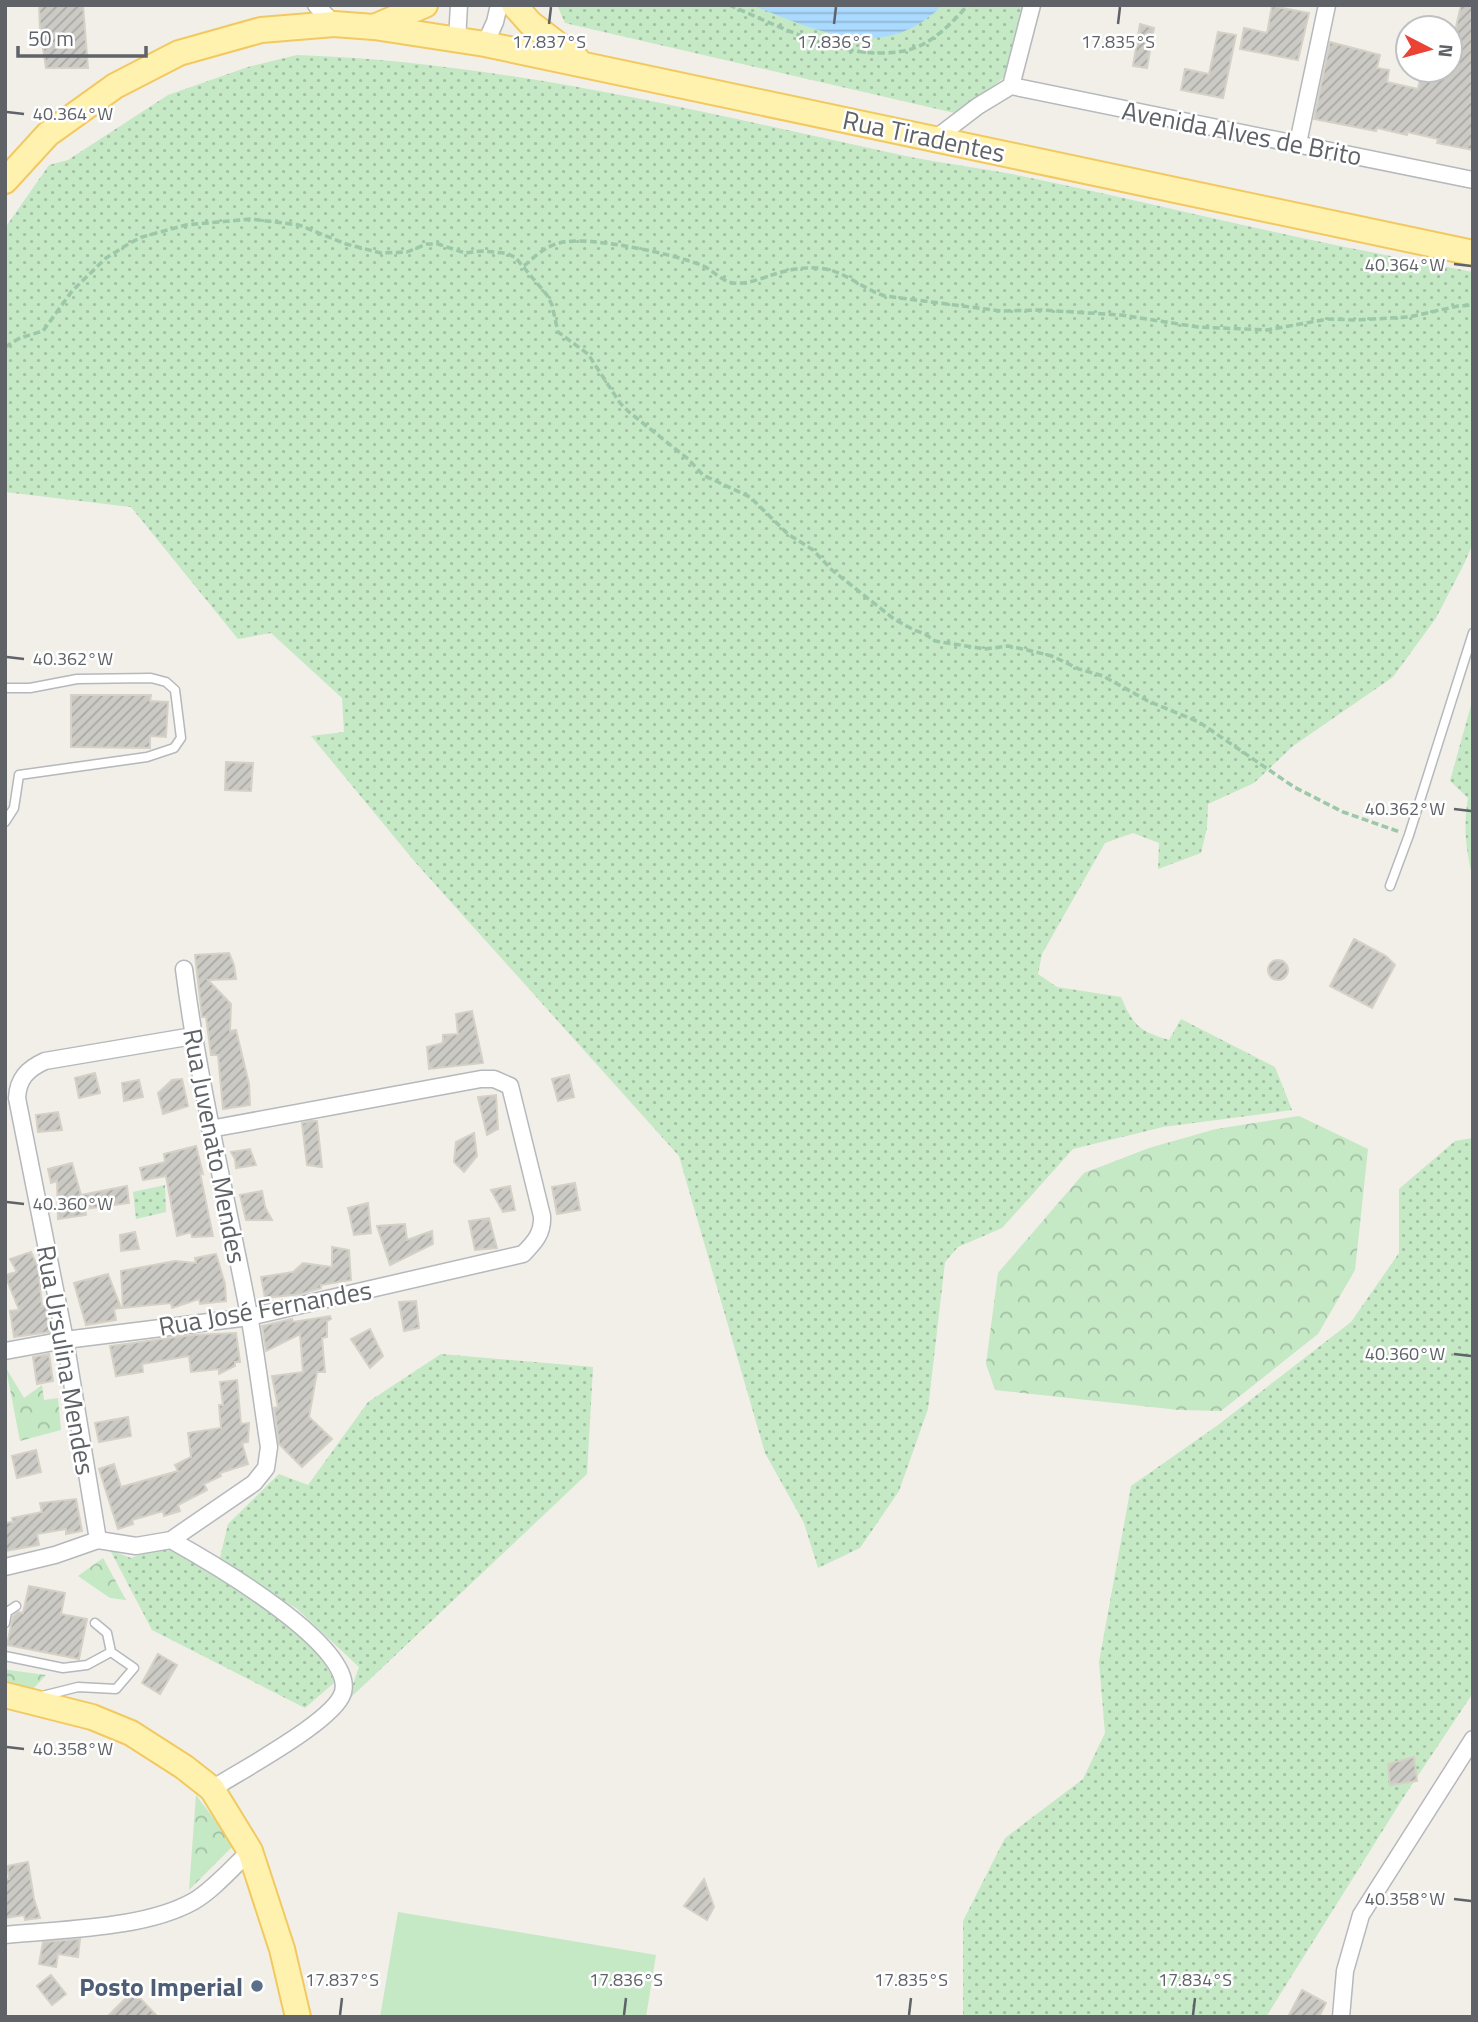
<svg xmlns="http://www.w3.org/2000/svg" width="1478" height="2022" viewBox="0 0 1478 2022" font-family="'Titillium Web',sans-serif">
  <defs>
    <pattern id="green-dots" width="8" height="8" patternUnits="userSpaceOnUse" patternTransform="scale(1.75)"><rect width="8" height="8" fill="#c5e8c5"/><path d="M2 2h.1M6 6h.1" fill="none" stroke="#a3c0a4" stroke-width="1.8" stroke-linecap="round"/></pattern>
    <pattern id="forest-crowns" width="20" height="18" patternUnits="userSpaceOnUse" patternTransform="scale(1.75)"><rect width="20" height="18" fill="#c5e8c5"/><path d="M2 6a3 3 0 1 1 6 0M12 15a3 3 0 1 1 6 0" fill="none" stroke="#a3c0a4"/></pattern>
    <pattern id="water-rules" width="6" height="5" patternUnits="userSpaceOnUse" patternTransform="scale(1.75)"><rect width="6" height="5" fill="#aadaff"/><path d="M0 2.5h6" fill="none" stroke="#8eb4d2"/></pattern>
    <pattern id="building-hatch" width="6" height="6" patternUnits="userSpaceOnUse" patternTransform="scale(1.75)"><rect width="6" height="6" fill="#cccac5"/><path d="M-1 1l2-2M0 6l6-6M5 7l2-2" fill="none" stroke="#a9a8a4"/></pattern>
  </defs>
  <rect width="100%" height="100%" fill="#f1efe8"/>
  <path fill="url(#green-dots)" d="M557 5H1025L1007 75 959 114 565 23Z
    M297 55C502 62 702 112 901 155 942 164 985 168 1026 177 1118 196 1210 218 1302 238 1358 250 1416 261 1473 272V543L1464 564 1436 618 1393 677 1293 746 1254 783 1208 804 1207 828 1201 853 1158 869 1159 843 1133 833 1105 843 1042 954 1038 974 1057 987 1121 997C1133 1025 1139 1031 1169 1040L1181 1019 1275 1067 1292 1110 1163 1127 1073 1149 1002 1228 958 1247 945 1262 928 1409 899 1491 860 1548 818 1568 804 1523 765 1453 679 1156 415 862 311 736 344 732 342 698 271 633 238 639 131 507 5 492V228L49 165 68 160 168 95 248 67Z
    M1473 698V879C1466 851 1463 827 1468 798L1450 781Z
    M1473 1138V1693L1405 1795 1266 2017H963V1921L1005 1838 1083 1779 1105 1733 1099 1662 1131 1486 1218 1425 1351 1322 1399 1253V1189L1455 1141Z
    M165 1185 166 1212 136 1219 133 1192Z
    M441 1354 593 1367 587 1474 347 1701 359 1667 296 1608 219 1562 228 1524 279 1474 308 1485 368 1402Z
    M169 1544C230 1581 303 1615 335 1682L305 1708 152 1630 110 1550 131 1558Z"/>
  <path fill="url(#forest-crowns)" d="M1299 1116 1368 1149 1355 1270 1318 1334 1221 1411 1179 1410 995 1390 986 1364 998 1273 1084 1173 1149 1148 1216 1129Z
    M6 1368 24 1398 42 1385 44 1400 58 1398 61 1430 20 1441Z
    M103 1558 126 1600 110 1598 78 1576Z
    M5 1669 9 1670 46 1675 32 1690 5 1681Z
    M196 1795 234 1845 189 1890Z"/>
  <path fill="#c5e8c5" d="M398 1912 656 1955 646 2017H380Z"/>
  <path fill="url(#water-rules)" d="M752 5H942C886 64 816 31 752 5Z"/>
  <path fill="url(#building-hatch)" stroke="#d6d1c6" stroke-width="2" d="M39 5H83L88 68H46L40 29Z
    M1461 5H1473V150L1437 143 1438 139 1407 132V135L1377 128 1376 131 1314 119 1330 42 1380 55 1377 68 1389 70 1387 82 1418 89 1422 70H1450V53Z
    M1272 6 1309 13 1298 60 1240 49 1244 28 1267 33Z
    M1140 24 1154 28 1147 68 1133 66Z
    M1218 32 1236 35 1223 98 1181 90 1185 69 1209 74Z
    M71 695H151L150 701 168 702 166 737 150 736V748L71 747Z
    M226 762 253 763 251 791 225 790Z
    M1354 939 1386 956 1395 965 1372 1008 1330 986Z
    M229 953 234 965 236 979 208 980 231 1004 230 1031 236 1030 249 1084 250 1105 223 1109 218 1055H211L206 1017H202L195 955Z
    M1268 970a10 10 0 1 1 20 0a10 10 0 1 1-20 0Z
    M472 1011 483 1063 429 1069 427 1047 443 1043V1035L458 1034 456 1014Z
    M95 1073 100 1093 79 1098 75 1078Z
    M569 1075 574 1097 558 1101 552 1079Z
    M182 1079 188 1106 163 1114 158 1093 172 1080Z
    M139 1080 143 1097 124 1101 122 1083Z
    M496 1095 498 1129 487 1135 478 1097Z
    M58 1112 62 1130 38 1132 36 1115Z
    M310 1121H317L322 1167 307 1165 302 1123Z
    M474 1133 477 1156 464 1172 454 1162 456 1142Z
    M196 1146 203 1174 200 1173 213 1236 192 1237 191 1232 177 1236 166 1176 143 1180 140 1168 165 1162 164 1154Z
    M250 1149 256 1165 236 1168 235 1159 231 1152Z
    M72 1163 81 1195 127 1186 129 1203 85 1209 86 1215 58 1219 57 1181 51 1183 48 1169Z
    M575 1183 580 1210 557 1214 552 1187Z
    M510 1186 515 1210 503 1212 491 1190Z
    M262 1191 265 1207 272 1220H246L240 1195Z
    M368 1203 371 1233 354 1235 348 1208Z
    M489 1218 497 1248 475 1250 469 1221Z
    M405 1224 407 1240 432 1231 433 1244 390 1265 377 1226Z
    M135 1232 139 1249 121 1251 120 1235Z
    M332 1247 349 1250 351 1280 321 1285V1288L301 1294 265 1298 261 1277 293 1272 303 1263 332 1267Z
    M31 1252 38 1267 42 1306H46L50 1332 14 1337 10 1311 19 1310 5 1275 17 1272 10 1259Z
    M216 1254 225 1284 226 1301 200 1304 199 1299 172 1308 171 1303 123 1308 121 1271 175 1261 196 1263 195 1258Z
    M108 1274 121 1308 114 1309 116 1320 86 1325 74 1283Z
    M416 1301 419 1328 404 1331 399 1302Z
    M330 1316 331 1319 327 1321V1337L322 1338 325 1372H317L309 1417 332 1439 302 1467 279 1444 274 1408 278 1407 272 1376 303 1372 300 1334 266 1351 262 1326 292 1319 293 1322Z
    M370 1329 383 1356 370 1368 351 1339Z
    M236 1333 240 1362H235V1366L219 1374V1369L191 1372 189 1356 142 1364 143 1372 116 1376 110 1346 192 1335Z
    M49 1354 53 1381 37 1384 33 1357Z
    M237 1380 241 1424 249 1423 248 1442 242 1443 248 1464 220 1473 221 1476 204 1484 207 1490 178 1505 180 1511 164 1516 163 1511 132 1520 133 1524 118 1529 99 1469 114 1464 121 1487 178 1471 175 1465 191 1457 188 1433 221 1428 219 1405H223L220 1382Z
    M128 1417 131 1436 99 1442 95 1423Z
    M36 1450 41 1472 17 1478 12 1456Z
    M76 1499 82 1531 66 1534V1529L37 1534 39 1545 5 1551V1523L13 1522 12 1518 42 1512 40 1503Z
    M29 1586 65 1593 61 1614 87 1619 79 1659 7 1645 13 1616 18 1612 23 1613Z
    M158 1654 177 1665 160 1694 142 1683Z
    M1414 1757 1417 1781 1390 1785 1388 1764Z
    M28 1862 34 1899 40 1918 25 1920 24 1915 5 1918V1879H9L7 1866Z
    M704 1879 714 1907 707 1920 684 1906Z
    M80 1939 78 1957 58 1954 56 1967 39 1964 43 1942Z
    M51 1975 66 1994 52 2005 37 1986Z
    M1302 1990 1326 2003 1319 2017H1288Z
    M133 1991 158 2017H107Z"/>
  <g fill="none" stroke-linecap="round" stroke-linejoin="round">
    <defs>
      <path id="lane" d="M5 688H30L77 679 151 678 166 682 175 690 181 738 174 748 147 757 19 775 14 808 5 822
        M1390 886 1409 835 1473 633
        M5 1623 7 1612 16 1606
        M5 1656 63 1668 87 1665 111 1652
        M42 1696 78 1687 116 1689 134 1668 111 1652 107 1633 95 1623"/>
      <path id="street" d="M316 5 334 24
        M457 40 459 5
        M485 44 495 22 499 5
        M1011 86 1473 180
        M936 138 978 106 1011 86 1032 5
        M1298 143 1327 5
        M5 1351 65 1340 249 1317 523 1254C535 1242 543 1233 542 1216L510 1086 494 1079H481L210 1129
        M98 1540 65 1340 17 1098C18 1079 27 1069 45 1061L193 1036
        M171 1540C205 1559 367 1651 341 1697 326 1725 242 1770 212 1789
        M5 1567 55 1555 98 1540 136 1546 171 1540 254 1483 266 1468 269 1447C262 1403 257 1359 249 1315 227 1199 199 1086 184 969
        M5 1935C62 1929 145 1929 194 1901 213 1890 234 1866 250 1851
        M1341 2017 1345 1971 1361 1915 1473 1739"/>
      <path id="primary" d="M514 5 530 23 577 59
        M374 27 425 5
        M5 181 48 134 115 86 179 53 261 30 334 24 374 27 485 44 1473 253
        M5 1695 92 1717 131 1733 184 1767 212 1789 250 1851 282 1949 298 2017"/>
    </defs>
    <use href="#lane" stroke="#b5b8bc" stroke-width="11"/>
    <use href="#street" stroke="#b5b8bc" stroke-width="19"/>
    <use href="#primary" stroke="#f2c960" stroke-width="28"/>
    <path stroke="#9cc7a9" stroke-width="3.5" stroke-dasharray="7 3.5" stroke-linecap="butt" d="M729 5C781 27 850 64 908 50 932 44 952 23 968 5
      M524 266C534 257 546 246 559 243 588 235 673 254 701 265 712 269 721 281 733 283 747 285 762 278 775 274 788 270 803 267 817 268 843 269 860 288 885 296L1001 311 1041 310 1121 315 1198 327 1267 330 1328 319 1356 320 1409 317 1458 306 1473 305
      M5 347 20 338 43 331 72 291 106 258 130 243 142 237 186 225 251 219 299 225 346 244 381 253 407 252 427 244H438L465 253 481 251 505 253 515 257 547 295 552 305 558 332 588 354 620 403 629 412 688 459 703 475 750 497 788 534 813 550 832 570 894 619 914 630 925 634 935 641 985 649 1008 646 1023 649 1052 656 1079 669 1103 676 1148 701 1199 722 1294 787 1343 812 1400 832"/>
    <use href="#lane" stroke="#fff" stroke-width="8"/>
    <use href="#street" stroke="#fff" stroke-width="16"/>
    <use href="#primary" stroke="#fff2af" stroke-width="24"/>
  </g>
  <path fill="none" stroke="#5f6368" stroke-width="2.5" d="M549 24 551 7M834 24 836 7M1118 24 1120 7M7 112 24 114M1454 264 1471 266M7 657 24 659M1454 809 1471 811M7 1202 24 1204M1454 1354 1471 1356M7 1747 24 1749M1454 1899 1471 1901M340 2015 342 1998M624 2015 626 1998M909 2015 911 1998M1193 2015 1195 1998"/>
  <circle fill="#5c6f8a" stroke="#fff" stroke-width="2.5" cx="257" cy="1986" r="7"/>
  <g text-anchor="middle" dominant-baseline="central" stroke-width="5" stroke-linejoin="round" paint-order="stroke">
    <g font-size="26" fill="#5f6368" stroke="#fff">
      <text transform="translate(1242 133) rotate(11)">Avenida Alves de Brito</text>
      <text transform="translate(924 136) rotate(12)">Rua Tiradentes</text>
      <text transform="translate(215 1146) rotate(79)">Rua Juvenato Mendes</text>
      <text transform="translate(265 1308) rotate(-10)">Rua José Fernandes</text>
      <text transform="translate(66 1360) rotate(80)">Rua Ursulina Mendes</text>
    </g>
    <g font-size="26" font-weight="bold" fill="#4e5e75" stroke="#fff" text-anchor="end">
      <text x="243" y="1986">Posto Imperial</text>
    </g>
  </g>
  <g font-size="18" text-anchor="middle" fill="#5f6368" stroke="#fff" stroke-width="5" stroke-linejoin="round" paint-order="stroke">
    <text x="549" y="48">17.837°S</text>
    <text x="834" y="48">17.836°S</text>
    <text x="1118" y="48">17.835°S</text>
    <text x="73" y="120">40.364°W</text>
    <text x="1405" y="271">40.364°W</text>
    <text x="73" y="665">40.362°W</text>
    <text x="1405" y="815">40.362°W</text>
    <text x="73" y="1210">40.360°W</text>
    <text x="1405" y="1360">40.360°W</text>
    <text x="73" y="1755">40.358°W</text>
    <text x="1405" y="1905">40.358°W</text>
    <text x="342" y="1986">17.837°S</text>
    <text x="626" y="1986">17.836°S</text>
    <text x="911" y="1986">17.835°S</text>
    <text x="1195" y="1986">17.834°S</text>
  </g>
  <rect width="1478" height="2022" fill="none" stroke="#5f6368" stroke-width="14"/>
  <g transform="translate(1429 49) rotate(96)"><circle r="33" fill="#ffffff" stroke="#bfc1c3" stroke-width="2"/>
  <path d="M0-5L12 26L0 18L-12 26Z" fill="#ea4335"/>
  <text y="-10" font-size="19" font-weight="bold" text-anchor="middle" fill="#5f6368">N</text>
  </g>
  <path d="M18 46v10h128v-10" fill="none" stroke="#5f6368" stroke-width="3.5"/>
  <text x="28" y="46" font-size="21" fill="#5f6368" stroke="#ffffff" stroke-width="5" paint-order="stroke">50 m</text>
</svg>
